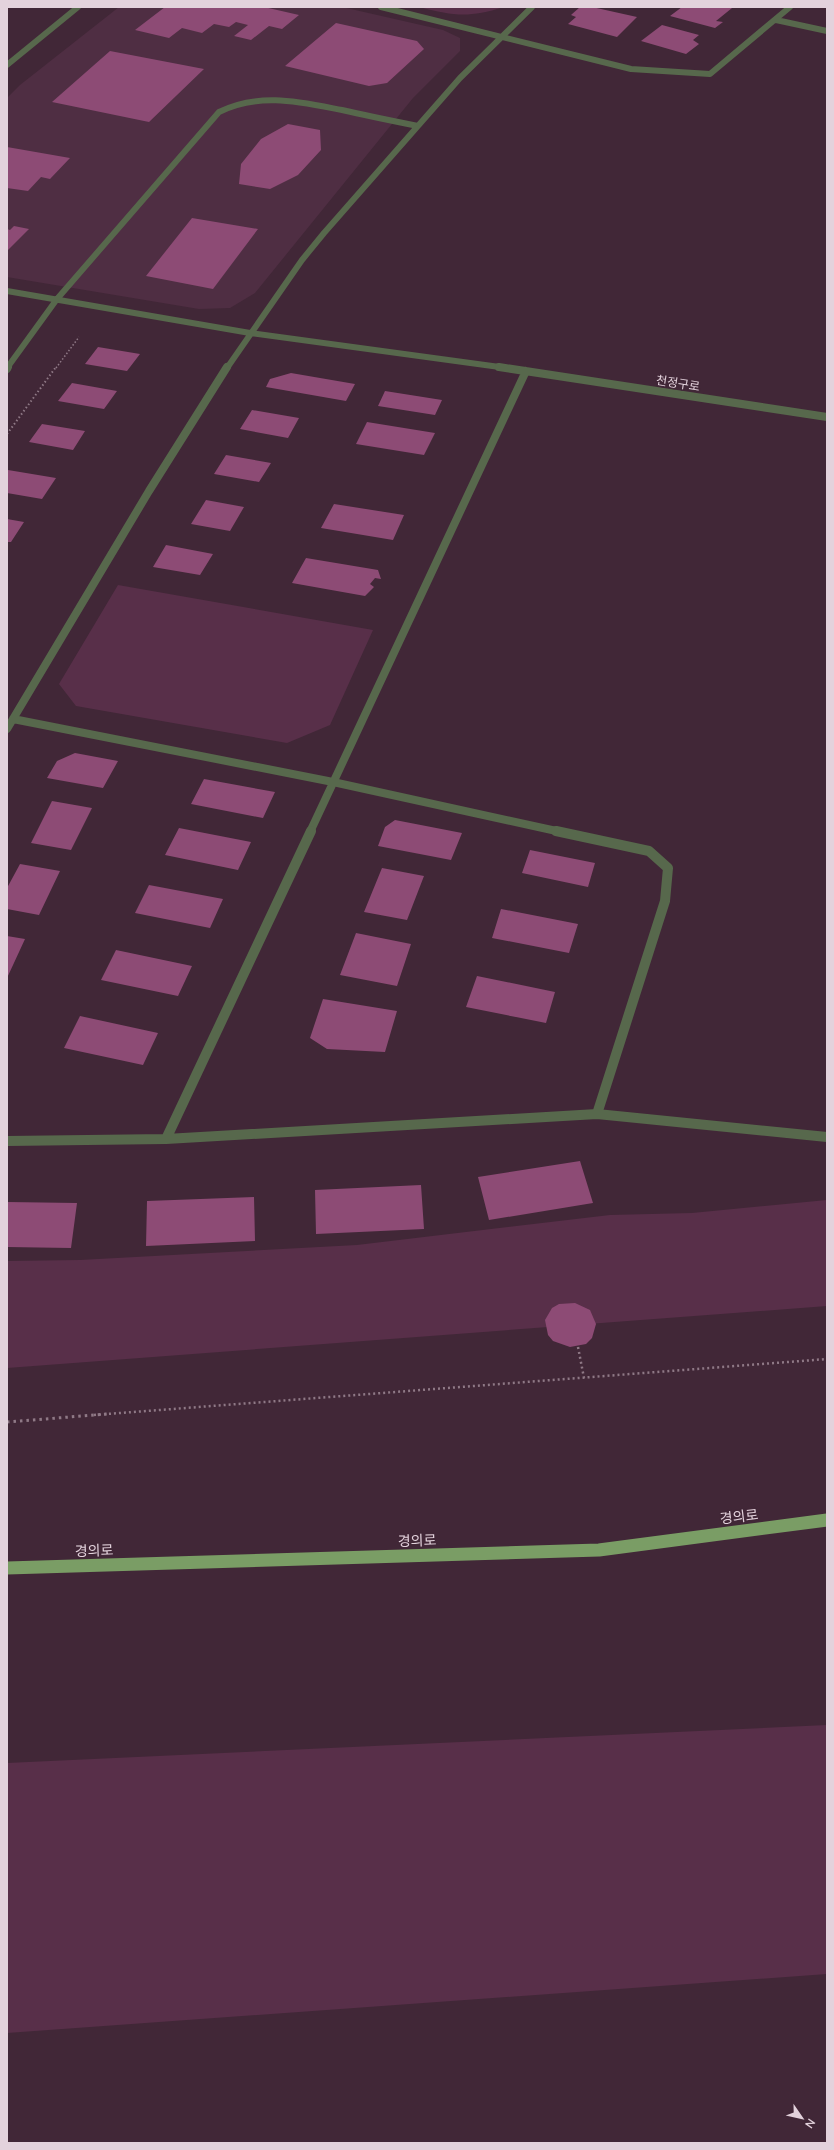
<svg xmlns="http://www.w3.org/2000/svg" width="834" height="2150" viewBox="0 0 834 2150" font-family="Lato,'Noto Sans KR',sans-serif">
  <rect width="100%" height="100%" fill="#412737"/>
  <path fill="#4f2e43" d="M119 7H342L443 30 460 38V51L413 98 255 293 230 308 199 309 7 277V98L20 85Z"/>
  <path fill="#582f49" d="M419 7H504C468 18 455 16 419 7Z
    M118 585 373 630 330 725 287 743 76 706 59 684Z
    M827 1200V1306L7 1368V1261L80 1260 357 1245 610 1215 692 1213Z
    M827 1725V1974L7 2033V1763Z"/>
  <path fill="#8d4b75" d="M165 7H264L299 15 282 29 269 26 251 40 234 36 248 25 236 22 229 27 214 24 202 33 182 28 169 38 135 30Z
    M580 7H592L637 17 617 37 568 24 576 17 571 15Z
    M682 7H728L732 8 716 21 723 22 715 28 670 16Z
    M336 23 417 41 424 49 387 83 369 86 285 66Z
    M662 25 699 35 693 40 699 44 686 54 641 41Z
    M110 51 204 69 149 122 52 102Z
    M288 124 320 130 321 150 298 175 270 189 239 184 241 164 261 139Z
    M7 147 70 158 50 179 41 177 28 191 7 188Z
    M192 218 258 229 213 289 146 276Z
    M14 226 29 229 7 251V229L10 230Z
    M98 347 140 354 127 371 85 364Z
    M291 373 355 384 346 401 266 387 270 379Z
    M72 383 117 391 104 409 58 401Z
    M385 391 442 400 435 415 378 406Z
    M252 410 299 418 288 438 240 429Z
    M367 422 435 433 424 455 356 444Z
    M42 424 85 431 73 450 29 442Z
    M226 455 271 463 259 482 214 474Z
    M8 470 56 478 42 499 7 493Z
    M206 500 244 507 230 531 191 524Z
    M334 504 404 515 393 540 321 528Z
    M7 519 24 522 11 542H7Z
    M166 545 213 554 200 575 153 567Z
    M306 558 378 570 381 579 375 578 370 584 374 587 365 596 292 583Z
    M75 753 118 761 103 788 47 778 57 761Z
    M204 779 275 792 263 818 191 804Z
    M52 801 92 808 71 850 31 843Z
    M395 820 462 833 451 860 378 846 385 827Z
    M179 828 251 842 238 870 165 855Z
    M530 850 595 863 588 887 522 873Z
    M20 864 60 871 39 915 7 909V888Z
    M382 868 424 876 407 920 364 912Z
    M149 885 223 899 210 928 135 913Z
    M501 909 578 924 569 953 492 938Z
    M356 933 411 944 397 986 340 975Z
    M7 936 25 939 7 978Z
    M116 950 192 966 178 996 101 980Z
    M477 976 555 992 546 1023 466 1007Z
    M323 999 397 1011 385 1052 327 1049 310 1038Z
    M80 1016 158 1033 143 1065 64 1048Z
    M580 1161 593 1203 489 1220 478 1177Z
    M421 1185 424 1229 316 1234 315 1190Z
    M254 1197 255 1241 146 1246 147 1201Z
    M7 1202 77 1203 71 1248 7 1247Z
    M575 1303 590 1310 596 1324 592 1338 586 1344 570 1347 553 1341 548 1335 545 1320 552 1308 559 1304Z"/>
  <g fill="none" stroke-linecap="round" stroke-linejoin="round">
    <path stroke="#8f7986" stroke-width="1.5" stroke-dasharray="1.5 2" stroke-linecap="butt" d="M56 368 79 337"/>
    <path stroke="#8f7986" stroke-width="2" stroke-dasharray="1.5 2.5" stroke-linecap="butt" d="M7 434 56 367"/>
    <path stroke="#8f7986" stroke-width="2.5" stroke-dasharray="2 3" stroke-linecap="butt" d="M578 1347 584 1378
      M94 1415 827 1359"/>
    <path stroke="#8f7986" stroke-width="3" stroke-dasharray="2.5 4" stroke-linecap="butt" d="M7 1422 107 1414"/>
    <path stroke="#57684c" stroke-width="6" d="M381 7 631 69 710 74 790 7
      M776 20 827 31
      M7 65 78 7
      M7 291 250 333 507 368
      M7 368 57 299 219 112C259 92 300 102 342 110 368 116 393 121 418 126
      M227 368 302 260 324 233 460 78 532 7"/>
    <path stroke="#57684c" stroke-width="8" d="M499 367 827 417
      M7 369 8 367
      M13 719 333 782 561 832
      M7 729 149 491 227 367
      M310 832 526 371"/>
    <path stroke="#57684c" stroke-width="10" d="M556 831 649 851 668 868 665 901 597 1114
      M166 1139 311 831
      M7 1141 166 1139 597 1114 827 1137"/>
    <path stroke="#7a9d65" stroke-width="13" d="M7 1568 599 1550 827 1520"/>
  </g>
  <g text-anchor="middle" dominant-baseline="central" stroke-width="3" stroke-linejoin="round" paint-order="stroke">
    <g font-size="12" fill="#e3d2dc" stroke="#412737">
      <text transform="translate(678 383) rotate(9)">천정구로</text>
    </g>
    <g font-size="14" fill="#e3d2dc" stroke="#412737">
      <text transform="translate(739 1516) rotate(-7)">경의로</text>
      <text transform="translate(417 1540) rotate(-2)">경의로</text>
      <text transform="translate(94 1550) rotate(-2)">경의로</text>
    </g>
  </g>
  <rect width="834" height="2150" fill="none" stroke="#e3d2dc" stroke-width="16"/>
  <g transform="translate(802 2118) rotate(124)" stroke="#412737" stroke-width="3" paint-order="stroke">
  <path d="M0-3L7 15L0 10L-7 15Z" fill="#e3d2dc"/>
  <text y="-6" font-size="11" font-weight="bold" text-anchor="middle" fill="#e3d2dc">N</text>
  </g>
</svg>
